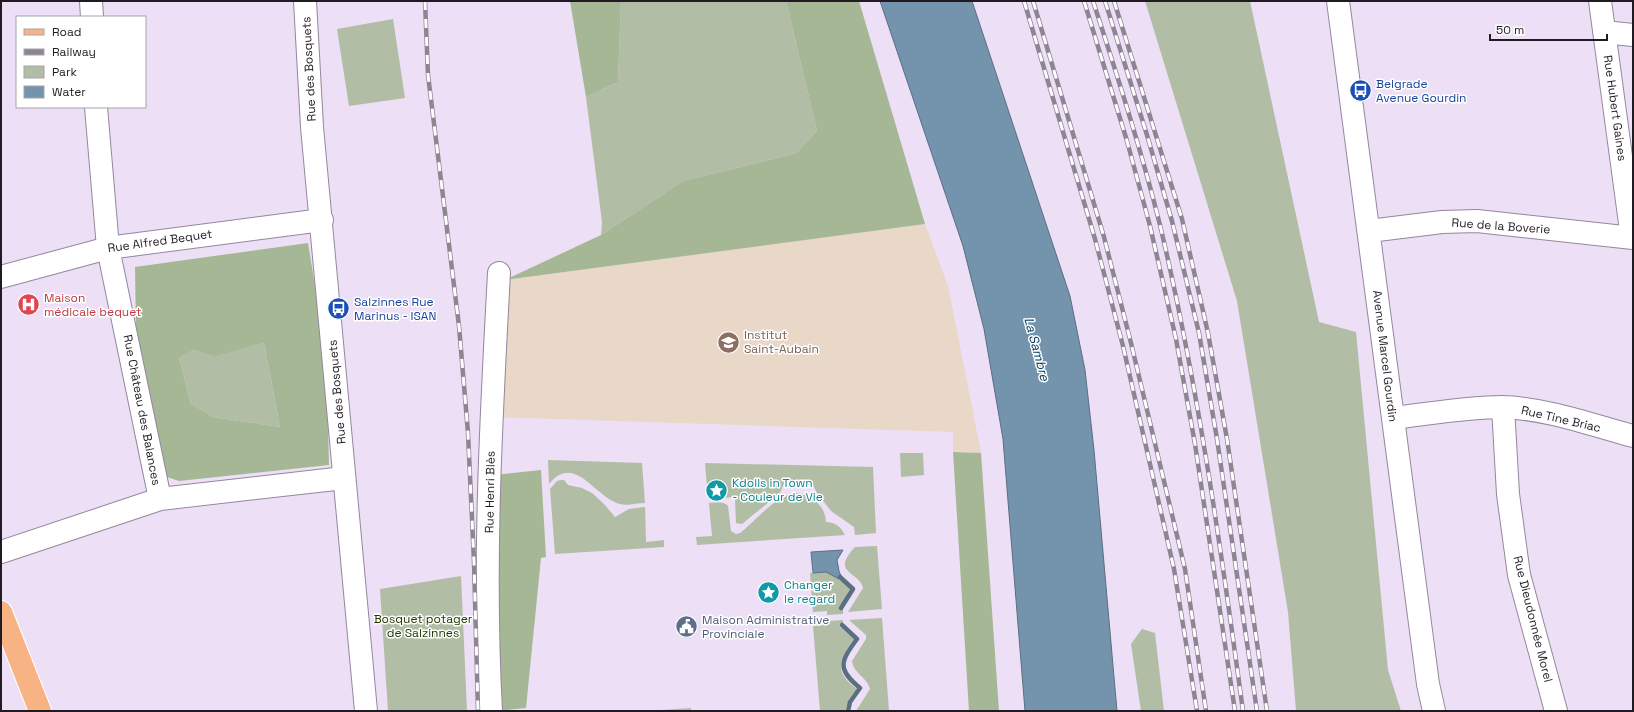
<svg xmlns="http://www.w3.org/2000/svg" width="1634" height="712" viewBox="0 0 1634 712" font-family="'Space Grotesk',sans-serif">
  <rect width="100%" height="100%" fill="#ecdff6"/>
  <path fill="#e9d7c7" d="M925 224 948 286 981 453 953 452V432L493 417 505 280Z"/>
  <path fill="#b1bea5" d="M621 1H786L817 131 796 153 683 181 601 235 602 222 586 97 618 82Z
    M1145 1H1250L1319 322 1356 332 1388 670 1401 711H1296L1288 612 1237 301Z
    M393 19 405 98 349 106 337 29Z
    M264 343 280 427 213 417 191 404 179 358 194 350 215 355Z
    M900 453H923L924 475 901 477Z
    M548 460 642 463 645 503C637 503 628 506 620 504 595 498 575 452 549 484Z
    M705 463 873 467 876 533 855 535 854 527 831 511 817 493 813 485 800 486 784 483 780 493 742 524 736 523 735 497 708 499Z
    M561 480H564L568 485 582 488 592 493 604 504 615 517 629 509 645 507 646 542 664 540V547L555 554 550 489 557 481Z
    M798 493C813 497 825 505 826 522 835 522 841 527 845 535L697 545 696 537 712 536 709 503C716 503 724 501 728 506L731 531 736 534 740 533C757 520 776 494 798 493Z
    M877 546 882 609 848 612 863 588C859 571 830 574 855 547Z
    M826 572 839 579 851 589 839 607V610L843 609V614L827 615V611L813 612 810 573Z
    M461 576 467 711H388L380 589Z
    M882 618 889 711H856L870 689C867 677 854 674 852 661L866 639V635L849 620Z
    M843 620V623L839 624 840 627 854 639C839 659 833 672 857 689L849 699 845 711H820L813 626 828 625V621Z
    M1142 629 1155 633 1164 711H1141L1131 644Z
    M691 708V711H646Z"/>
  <path fill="#a5b794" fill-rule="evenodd" d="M570 1H621L618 82 586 97Z
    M786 1H859L925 224 505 280 601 235 683 181 796 153 817 131Z
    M308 243 326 353 329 465 179 481 167 477 136 330 135 267ZM264 343 280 427 213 417 191 404 179 358 194 350 215 356Z
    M953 452 981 453 999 711H969Z
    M541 470 546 557 541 558 526 708 497 711 494 475Z"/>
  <path fill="#7493ac" stroke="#5b6f83" d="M880 1H972L1070 296 1085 370 1094 450 1117 711H1025L1003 439 984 329 963 246Z
    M843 550 837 560 839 571 841 576 839 579 826 572 813 573 811 552Z"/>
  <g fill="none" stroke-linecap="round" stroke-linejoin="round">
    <path stroke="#5b6f83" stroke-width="4.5" d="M840 577 853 589 841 608
      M842 625 857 639C840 662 837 669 860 688L850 702 848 711"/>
    <defs>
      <path id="minor" d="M91 1 92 17
        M305 1 312 127 366 711
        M1338 1 1428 684 1434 711
        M1600 1 1632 238
        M1604 32 1633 35
        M96 107 108 248 160 499
        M1369 231 1442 222 1477 221 1633 238
        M1 277 108 248 322 220
        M1503 407 1508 494 1519 575 1556 711
        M1393 418C1429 414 1466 407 1502 407 1545 408 1592 425 1633 436
        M1 552 160 499 344 478
        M491 711C483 565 491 419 499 273"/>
      <path id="major" d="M1 612 40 711"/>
    </defs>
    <use href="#minor" stroke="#94879d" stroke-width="24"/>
    <use href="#major" stroke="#fff" stroke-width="24"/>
    <use href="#minor" stroke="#fff" stroke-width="22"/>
    <use href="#major" stroke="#f7b383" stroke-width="22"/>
    <defs>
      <path id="rail" d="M425 1 428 75 459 326 468 433 474 562 478 711
        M1024 1 1095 239 1123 346 1174 569 1197 711
        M1033 1 1104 237 1131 343 1185 569 1206 711
        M1084 1 1127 141 1150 226 1176 339 1195 444 1235 711
        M1093 1C1117 75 1141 149 1160 225 1198 385 1221 549 1243 711
        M1105 1 1147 135 1172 221 1199 333 1217 439 1257 711
        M1114 1 1182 219 1208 333 1227 439 1267 711"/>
    </defs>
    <use href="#rail" stroke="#8e8494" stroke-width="4.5"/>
    <use href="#rail" stroke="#fff" stroke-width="3" stroke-dasharray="9" stroke-linecap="butt"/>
  </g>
  <defs>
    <symbol id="bus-disc" viewBox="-11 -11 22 22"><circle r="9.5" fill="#1a4fb4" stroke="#fff"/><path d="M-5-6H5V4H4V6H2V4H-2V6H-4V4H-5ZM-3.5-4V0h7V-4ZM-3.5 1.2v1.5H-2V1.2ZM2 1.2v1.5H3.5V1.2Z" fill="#fff"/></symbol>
    <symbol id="hospital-disc" viewBox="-11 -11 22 22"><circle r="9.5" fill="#e0444e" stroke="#fff"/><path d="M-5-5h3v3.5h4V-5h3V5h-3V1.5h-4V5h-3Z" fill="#fff"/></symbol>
    <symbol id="school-disc" viewBox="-11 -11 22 22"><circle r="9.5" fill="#8d6e63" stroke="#fff"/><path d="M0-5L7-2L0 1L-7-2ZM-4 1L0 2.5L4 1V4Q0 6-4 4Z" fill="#fff"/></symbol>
    <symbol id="sight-disc" viewBox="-11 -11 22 22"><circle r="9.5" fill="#0f9aa8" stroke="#fff"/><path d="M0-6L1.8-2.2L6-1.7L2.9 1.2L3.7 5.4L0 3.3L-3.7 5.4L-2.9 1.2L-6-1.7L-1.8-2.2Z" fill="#fff"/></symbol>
    <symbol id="civic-disc" viewBox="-11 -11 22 22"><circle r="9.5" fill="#5c6f8a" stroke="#fff"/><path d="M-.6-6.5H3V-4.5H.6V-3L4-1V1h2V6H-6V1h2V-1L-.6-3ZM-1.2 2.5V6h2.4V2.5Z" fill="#fff"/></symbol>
  </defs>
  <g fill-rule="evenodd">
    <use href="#bus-disc" x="1348" y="78" width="25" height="25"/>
    <use href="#hospital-disc" x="16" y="292" width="25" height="25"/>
    <use href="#bus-disc" x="326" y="296" width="25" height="25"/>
    <use href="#school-disc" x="716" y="330" width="25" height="25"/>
    <use href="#sight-disc" x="704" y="478" width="25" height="25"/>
    <use href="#sight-disc" x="756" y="580" width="25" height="25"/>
    <use href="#civic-disc" x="674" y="614" width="25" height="25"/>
  </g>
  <g text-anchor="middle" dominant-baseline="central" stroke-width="3" stroke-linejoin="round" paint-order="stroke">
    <g font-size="12" fill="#201b23" stroke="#fff">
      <text transform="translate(309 69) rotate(-93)">Rue des Bosquets</text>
      <text transform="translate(1615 108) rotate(82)">Rue Hubert Gaines</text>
      <text transform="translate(1501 226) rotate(4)">Rue de la Boverie</text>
      <text transform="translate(160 241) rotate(-8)">Rue Alfred Bequet</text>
      <text transform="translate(1385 356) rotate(83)">Avenue Marcel Gourdin</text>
      <text transform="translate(337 392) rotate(-95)">Rue des Bosquets</text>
      <text transform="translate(142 410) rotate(79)">Rue Château des Balances</text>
      <text transform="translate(1561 419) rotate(13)">Rue Tine Briac</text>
      <text transform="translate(490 492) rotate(-89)">Rue Henri Blès</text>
      <text transform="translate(1533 619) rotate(76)">Rue Dieudonnée Morel</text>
    </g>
    <g font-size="12" fill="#164399" stroke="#fff" text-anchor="start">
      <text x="1376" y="84">Belgrade<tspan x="1376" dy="14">Avenue Gourdin</tspan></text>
      <text x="354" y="302">Salzinnes Rue<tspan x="354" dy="14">Marinus - ISAN</tspan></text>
    </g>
    <g font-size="12" fill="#be3a42" stroke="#fff" text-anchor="start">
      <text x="44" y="298">Maison<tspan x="44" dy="14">médicale bequet</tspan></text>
    </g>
    <g font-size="12" fill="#785e54" stroke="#fff" text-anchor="start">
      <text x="744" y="335">Institut<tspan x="744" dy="14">Saint-Aubain</tspan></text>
    </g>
    <g font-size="12" fill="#0d838f" stroke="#fff" text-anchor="start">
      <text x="732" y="483">Kdolls in Town<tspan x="732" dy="14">- Couleur de Vie</tspan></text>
      <text x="784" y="585">Changer<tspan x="784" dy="14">le regard</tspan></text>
    </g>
    <g font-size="12" fill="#223701" stroke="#fff">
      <text x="423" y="619">Bosquet potager<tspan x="423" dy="14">de Salzinnes</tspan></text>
    </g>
    <g font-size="12" fill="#4e5e75" stroke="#fff" text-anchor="start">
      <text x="702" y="620">Maison Administrative<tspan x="702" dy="14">Provinciale</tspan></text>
    </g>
    <g font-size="13" font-style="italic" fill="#033d60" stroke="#fff">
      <text transform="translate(1037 349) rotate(75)">La Sambre</text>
    </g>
  </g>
  <rect width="1634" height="712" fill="none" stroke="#201b23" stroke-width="4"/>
  <rect x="16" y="16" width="130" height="92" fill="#ffffff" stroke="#a6a4a7"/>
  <rect x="24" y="29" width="20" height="6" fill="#f7b383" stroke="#a6a4a7"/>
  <text x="52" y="36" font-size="12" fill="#201b23">Road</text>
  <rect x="24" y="49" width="20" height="6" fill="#8e8494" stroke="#a6a4a7"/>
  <text x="52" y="56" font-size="12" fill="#201b23">Railway</text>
  <rect x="24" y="66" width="20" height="12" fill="#b1bea5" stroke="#a6a4a7"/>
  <text x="52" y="76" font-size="12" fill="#201b23">Park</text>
  <rect x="24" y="86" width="20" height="12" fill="#7493ac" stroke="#a6a4a7"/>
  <text x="52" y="96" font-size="12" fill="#201b23">Water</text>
  <path d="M1490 34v6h117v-6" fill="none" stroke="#201b23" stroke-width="2"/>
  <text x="1496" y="34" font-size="12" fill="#201b23" stroke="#ffffff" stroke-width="3" paint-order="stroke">50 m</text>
</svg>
